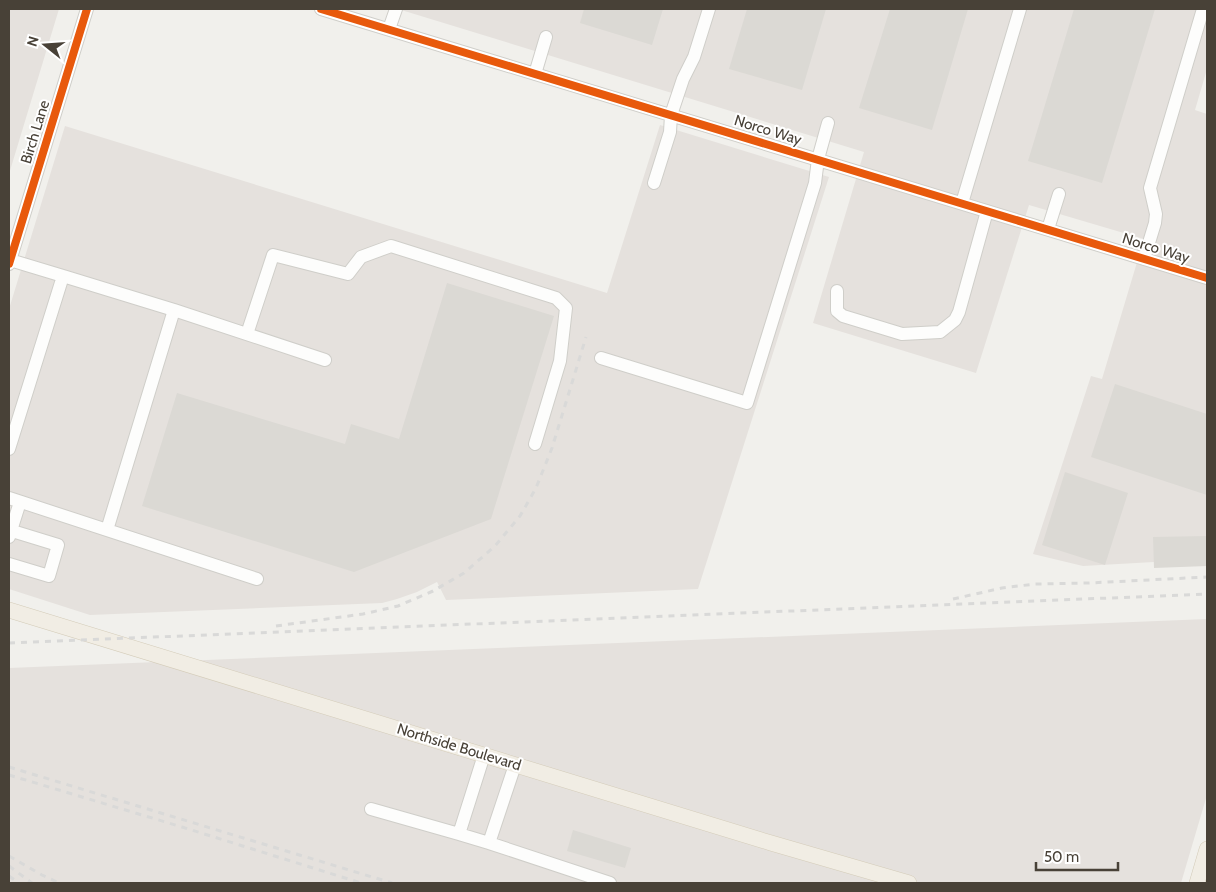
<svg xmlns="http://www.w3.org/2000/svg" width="1216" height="892" viewBox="0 0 1216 892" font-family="Cabin,sans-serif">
  <rect width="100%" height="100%" fill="#f1f0ec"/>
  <path fill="#e5e1dd" d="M9 9H59L9 174Z
    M398 9H1207V69L1195 110 1207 114V559L1083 566 1033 554 1091 376 1102 379 1144 239 1029 205 976 373 813 323 864 152Z
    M660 125 829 177 698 589 446 600 437 582 417 592 397 599 382 603 90 615 9 589V309L65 126 607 293Z
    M1207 619V795L1181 883H9V668Z"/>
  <path fill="#dbd9d4" d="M584 9H663L652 45 580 23Z
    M747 9H826L802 90 729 69Z
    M890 9H968L932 130 859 108Z
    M1074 9H1155L1102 183 1028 161Z
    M447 283 554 316 491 519 354 572 142 506 177 393 345 444 351 424 399 439Z
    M1115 384 1207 414V495L1091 457Z
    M1065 472 1128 493 1105 565 1042 545Z
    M1207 536V566L1154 568 1153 537Z
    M573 830 631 848 625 868 567 851Z"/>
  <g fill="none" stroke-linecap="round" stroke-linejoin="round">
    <defs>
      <path id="minor" d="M321 9 1207 278
        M389 29 396 9
        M535 74 546 37
        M654 183 670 132 671 115 683 79 694 57 709 9
        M962 203 1020 9
        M1048 229 1059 194
        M1144 259 1155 223 1156 214 1150 188 1203 9
        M9 264 87 9
        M63 276 174 310 325 360
        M837 291V311L843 316 902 334 940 332 955 320 959 312 987 211
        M247 334 273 255 348 274 361 257 391 246 556 298 566 308 560 361 535 444
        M601 358 747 403 815 183 818 159 828 123
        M9 449 63 276 10 260
        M9 498 257 579
        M9 530 58 545 49 576 9 564
        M107 530 174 310
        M9 537 20 502
        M484 755 459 834 489 843
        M515 765 489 843 610 883
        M371 809 459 834"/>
      <path id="major" d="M9 610 771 843 909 883
        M1197 883 1207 849"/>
    </defs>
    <use href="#minor" stroke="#cfcec9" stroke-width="14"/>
    <use href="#major" stroke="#d4ccb9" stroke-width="16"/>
    <use href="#minor" stroke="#fdfdfc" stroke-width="12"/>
    <use href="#major" stroke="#f1ede4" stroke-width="15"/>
    <path stroke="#d9d9d8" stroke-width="3" stroke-dasharray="6 6" stroke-linecap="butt" d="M953 599 1002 588 1035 584 1089 583 1207 577
      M276 626 363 614 398 606 433 591 464 573 495 546 520 516 536 488 552 448 586 337
      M9 643 1207 594
      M9 767 392 883
      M9 775 182 827 361 883
      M9 856 42 875 59 883
      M9 866 32 883
      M9 876 19 883"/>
    <defs>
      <path id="cycleway" d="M321 9 1207 278
        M9 264 87 9"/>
    </defs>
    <use href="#cycleway" stroke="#fff" stroke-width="11"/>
    <use href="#cycleway" stroke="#e8590c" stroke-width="8"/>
  </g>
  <g text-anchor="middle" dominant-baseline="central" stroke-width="4" stroke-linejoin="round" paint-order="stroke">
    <g font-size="15" fill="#484137" stroke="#fff">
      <text transform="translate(768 130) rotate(17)">Norco Way</text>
      <text transform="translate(35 132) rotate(-73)">Birch Lane</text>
      <text transform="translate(1156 248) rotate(17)">Norco Way</text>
      <text transform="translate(459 747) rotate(17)">Northside Boulevard</text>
    </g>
  </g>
  <rect width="1216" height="892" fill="none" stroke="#484137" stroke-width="20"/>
  <g transform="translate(45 45) rotate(287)" stroke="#ffffff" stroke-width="4" paint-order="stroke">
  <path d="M0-4L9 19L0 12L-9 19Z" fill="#484137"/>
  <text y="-8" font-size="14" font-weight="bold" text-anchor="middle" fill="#484137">N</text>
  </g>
  <path d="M1036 862v8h82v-8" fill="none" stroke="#484137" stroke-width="2.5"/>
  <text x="1044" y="862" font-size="15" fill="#484137" stroke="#ffffff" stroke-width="4" paint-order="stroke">50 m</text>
</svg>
